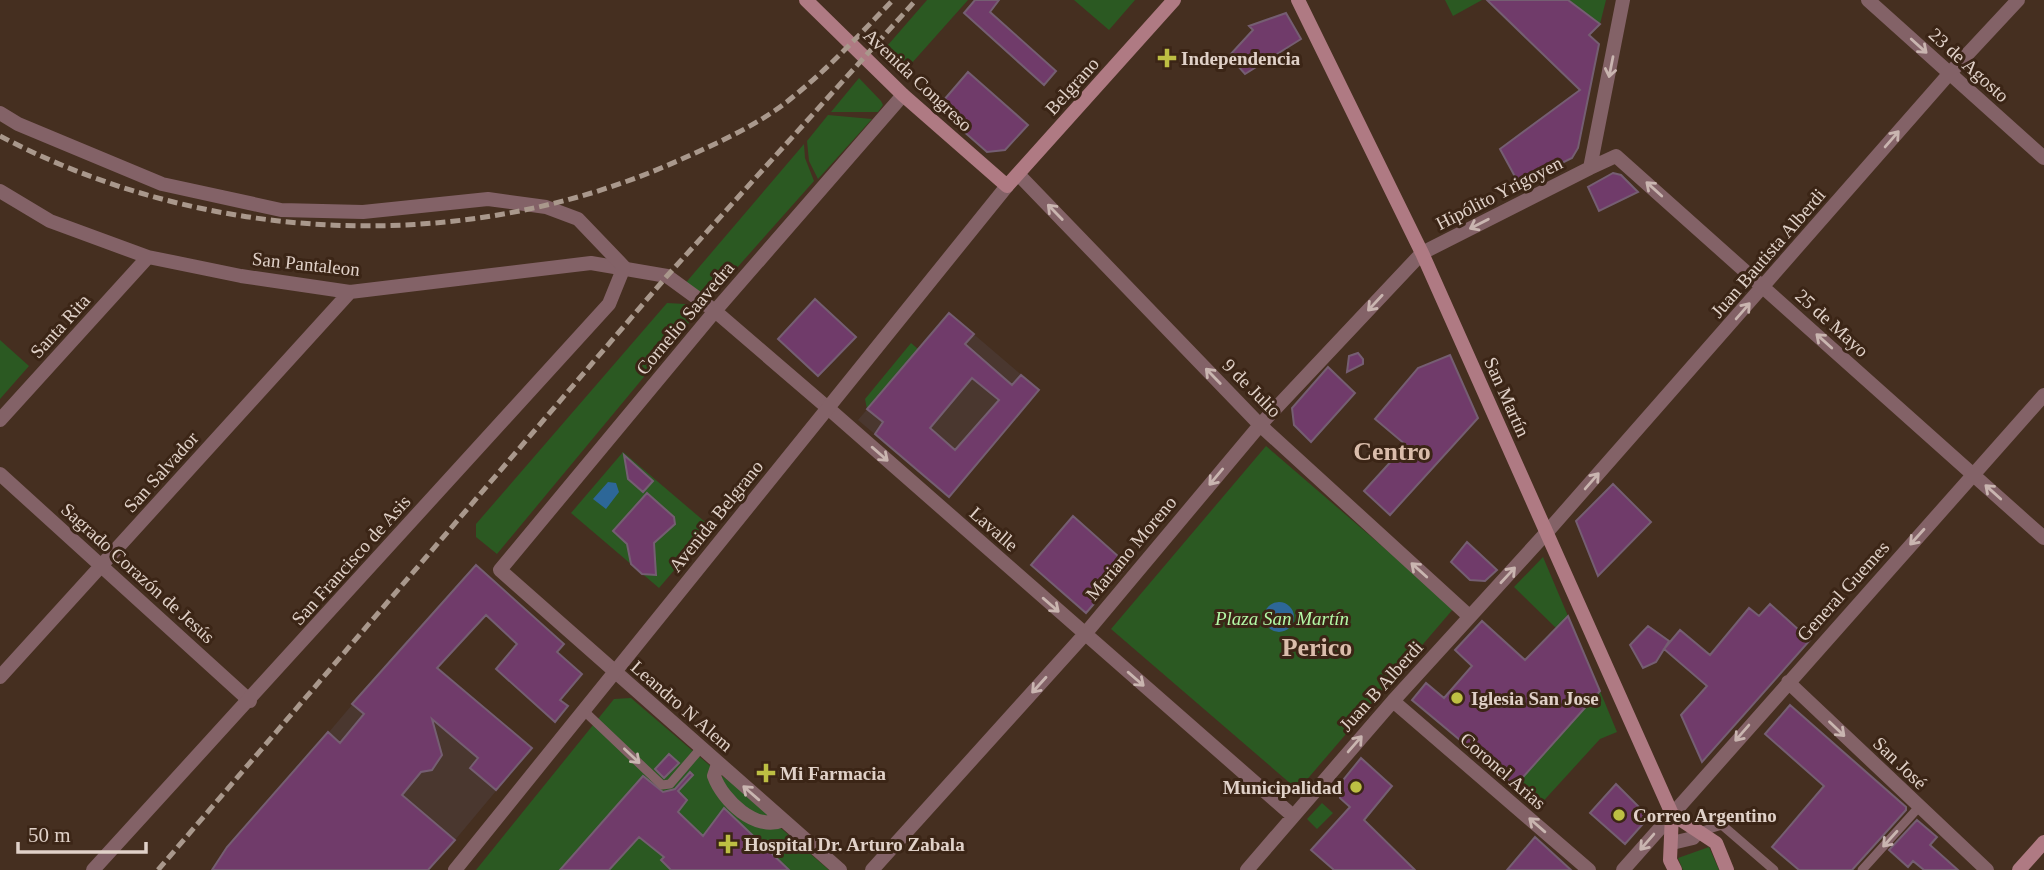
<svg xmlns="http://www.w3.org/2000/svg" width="2044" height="870" viewBox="0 0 2044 870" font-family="'Times New Roman',serif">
  <rect width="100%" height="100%" fill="#452f20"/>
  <path fill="#4a372f" d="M949 313 1039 390 949 497 858 420Z
    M407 640 532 748 455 840 329 732Z"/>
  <path fill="#2b5922" d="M927 0H968L903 73 881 53Z
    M1074 0H1135L1109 30Z
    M1445 0H1482L1453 16Z
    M1568 0H1606L1600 24Z
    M859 78 881 101 883 105 878 112H831Z
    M828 115 872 119 818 179 809 161 807 141Z
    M804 144 805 158 814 181 711 297 687 295 683 286Z
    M667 303 685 304 697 313 497 554 476 537V524Z
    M0 340 29 366 0 399Z
    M911 343 918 349 867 409 865 399Z
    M1266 446 1454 608 1298 790 1111 629Z
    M623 452 711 527 659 588 571 513Z
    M1543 557 1568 616 1556 628 1514 587Z
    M1600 691 1617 732 1600 739 1538 807 1515 786Z
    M631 698 722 776 777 815 769 818 829 870H476L614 699Z
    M1322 803 1333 813 1317 829 1307 819Z
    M1709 847 1719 870H1683L1678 858Z"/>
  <path fill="#2d6798" d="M608 482 616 483 619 492 606 509 593 499Z
    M1264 617a15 15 0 1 1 30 0a15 15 0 1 1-30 0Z"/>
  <path fill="#703b6a" stroke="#755e72" stroke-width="2" fill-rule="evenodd" d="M975 0H999L990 12 1056 71 1044 85 964 13Z
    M1487 0H1568L1600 24 1589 35 1599 44 1578 148 1572 158 1519 184 1500 149 1580 90Z
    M1286 13 1301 39 1245 74 1229 56 1253 30 1249 26Z
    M968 72 1028 125 1005 150 987 152 937 108Z
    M1613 173 1621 175 1638 192 1599 211 1588 187Z
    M815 299 856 337 818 376 778 339Z
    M949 313 974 334 965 344 1012 385 1021 375 1039 390 949 497 875 434 883 422 867 409ZM972 378 999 400 955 450 930 428Z
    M1358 353 1363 359V364L1347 372 1349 356Z
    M1450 355 1478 418 1390 515 1364 491 1406 445 1375 419 1418 368Z
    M1328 367 1355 393 1311 442 1294 425 1292 408Z
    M624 455 653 481 643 492 628 479Z
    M1613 484 1651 522 1598 576 1576 521Z
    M647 493 674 517 675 524 654 543 656 575 642 574 631 564 627 544 613 531Z
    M1073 516 1128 565 1086 613 1031 565Z
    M1467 542 1497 570 1485 581 1470 580 1451 562Z
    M476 565 564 644 557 652 582 674 560 700 568 706 555 722 496 669 517 644 486 615 437 668 532 748 496 790 470 768 478 758 432 719 442 755 432 770 421 772 402 795 455 840 428 870H212L227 847 328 732 340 743 364 714 352 704Z
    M1770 604 1810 640 1702 762 1681 715 1707 686 1664 649 1680 630 1710 655 1749 608 1759 616Z
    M1568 616 1600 691 1515 786 1412 700 1426 683 1444 698 1472 666 1455 650 1482 621 1525 660Z
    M1648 626 1669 641 1656 662 1643 668 1630 645Z
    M1790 705 1906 807V810L1852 870H1799L1772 847 1824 786 1765 734Z
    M669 754 679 763 664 778 655 769Z
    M1361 758 1392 786 1364 820 1415 870H1334L1311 850 1350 807 1340 798 1339 785Z
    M690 772 693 775 678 791 687 800 678 812 703 836 724 808 789 870H671L661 860 664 857 639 837 609 870H560L643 776 663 792 675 789Z
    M1616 784 1649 817 1625 844 1590 813Z
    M1917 820 1937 837 1930 845 1958 870H1924L1913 861 1908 867 1889 850Z
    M1535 837 1571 870H1507Z"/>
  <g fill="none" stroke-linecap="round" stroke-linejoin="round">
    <path stroke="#836267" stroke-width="9" d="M582 709 662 785 670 784 701 748
      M1699 832 1722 825 1774 870
      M1862 870 1918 808"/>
    <path stroke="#836267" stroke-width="14" d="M1868 0 2044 158
      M1590 168 1616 156 2044 538
      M1019 175 1260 425 1469 616
      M0 191 50 221 148 257 241 276 350 292 591 263 667 276 715 311 829 409 1293 816
      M0 420 148 257
      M0 474 250 701
      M0 677 350 292
      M1788 682 1987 870
      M1393 701 1589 870
      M718 764 714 776C723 801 756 832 783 820
      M1672 843 1693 838 1698 832
      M840 870 500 570 715 311 903 95
      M872 870 1085 634 1260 425 1422 253 1590 168 1623 0
      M1247 870 1393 701 1547 532 1949 74 2018 0
      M1623 870 2044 395"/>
    <path stroke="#836267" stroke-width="14" d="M0 113 18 124 162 184 281 210 363 212 488 199 546 207 578 219 624 267 609 304 93 870
      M455 870 1007 186"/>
    <path stroke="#af7a83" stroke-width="14" d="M806 0 903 95 1007 186 1174 0
      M1298 0 1422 253 1672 814 1670 860 1675 870
      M1672 814 1716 843 1727 870
      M2019 870 2044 842"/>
    <path stroke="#a9988c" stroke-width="5" stroke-dasharray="10 5" stroke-linecap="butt" d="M0 136C209 246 468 257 684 158 722 141 762 123 794 96 830 67 861 33 893 0
      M158 870 667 276 916 0"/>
  </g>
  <defs><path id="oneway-shaft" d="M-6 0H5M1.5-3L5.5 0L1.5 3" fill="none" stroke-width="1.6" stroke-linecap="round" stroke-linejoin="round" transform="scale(1.75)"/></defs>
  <g stroke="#c9b5b0">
    <use href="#oneway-shaft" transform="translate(1919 46) rotate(42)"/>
    <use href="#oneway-shaft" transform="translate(1611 67) rotate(101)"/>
    <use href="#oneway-shaft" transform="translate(1892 139) rotate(-49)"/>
    <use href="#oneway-shaft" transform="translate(1654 189) rotate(-138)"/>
    <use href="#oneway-shaft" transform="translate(1055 212) rotate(-134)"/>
    <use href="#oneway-shaft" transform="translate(1479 224) rotate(153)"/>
    <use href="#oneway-shaft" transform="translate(1375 303) rotate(133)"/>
    <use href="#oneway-shaft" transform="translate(1743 311) rotate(-49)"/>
    <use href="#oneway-shaft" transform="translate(1824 341) rotate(-138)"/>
    <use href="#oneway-shaft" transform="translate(1213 376) rotate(-134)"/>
    <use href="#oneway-shaft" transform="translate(880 454) rotate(41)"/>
    <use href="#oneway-shaft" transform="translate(1216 477) rotate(130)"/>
    <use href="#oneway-shaft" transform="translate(1592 481) rotate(-49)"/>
    <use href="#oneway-shaft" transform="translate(1993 492) rotate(-138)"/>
    <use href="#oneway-shaft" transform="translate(1917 537) rotate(132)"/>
    <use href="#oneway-shaft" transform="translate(1419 570) rotate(-138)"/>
    <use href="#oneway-shaft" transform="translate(1508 575) rotate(-47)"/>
    <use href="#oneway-shaft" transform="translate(1051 605) rotate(41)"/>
    <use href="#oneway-shaft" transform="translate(1136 679) rotate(41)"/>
    <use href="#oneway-shaft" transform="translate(1039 685) rotate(132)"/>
    <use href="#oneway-shaft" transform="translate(1837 729) rotate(44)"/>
    <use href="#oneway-shaft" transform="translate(1742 733) rotate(131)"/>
    <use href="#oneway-shaft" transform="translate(1355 744) rotate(-49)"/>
    <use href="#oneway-shaft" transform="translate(632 756) rotate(43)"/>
    <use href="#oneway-shaft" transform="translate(751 793) rotate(-139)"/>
    <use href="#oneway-shaft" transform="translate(1537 825) rotate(-139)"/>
    <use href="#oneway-shaft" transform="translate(1890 839) rotate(132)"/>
    <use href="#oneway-shaft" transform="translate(1647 842) rotate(131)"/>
  </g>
  <g fill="#bdbf43" stroke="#3b2516" stroke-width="2.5">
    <path d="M1163.5 47.5h7v7h7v7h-7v7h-7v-7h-7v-7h7z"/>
    <circle cx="1457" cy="698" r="7"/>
    <path d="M762.5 762.5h7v7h7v7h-7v7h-7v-7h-7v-7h7z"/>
    <circle cx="1356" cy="787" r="7"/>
    <circle cx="1619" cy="815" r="7"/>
    <path d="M724.5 833.5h7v7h7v7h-7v7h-7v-7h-7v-7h7z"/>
  </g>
  <g text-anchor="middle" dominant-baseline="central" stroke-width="6" stroke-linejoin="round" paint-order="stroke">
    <g font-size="19" font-weight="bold" fill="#e0d1c8" stroke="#3b2516" text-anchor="start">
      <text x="1181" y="58">Independencia</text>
      <text x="1471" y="698">Iglesia San Jose</text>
      <text x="780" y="773">Mi Farmacia</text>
      <text x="1342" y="787" text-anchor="end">Municipalidad</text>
      <text x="1633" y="815">Correo Argentino</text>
      <text x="744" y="844">Hospital Dr. Arturo Zabala</text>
    </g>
    <g font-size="19" fill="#e0d1c8" stroke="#3b2516">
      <text transform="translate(1969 65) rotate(42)">23 de Agosto</text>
      <text transform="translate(918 80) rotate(43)">Avenida Congreso</text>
      <text transform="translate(1072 86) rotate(-48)">Belgrano</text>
      <text transform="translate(1499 193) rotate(-27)">Hipólito Yrigoyen</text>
      <text transform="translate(1768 253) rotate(-49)">Juan Bautista Alberdi</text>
      <text transform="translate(306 264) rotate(6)">San Pantaleon</text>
      <text transform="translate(685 318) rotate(-50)">Cornelio Saavedra</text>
      <text transform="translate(1832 323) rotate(42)">25 de Mayo</text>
      <text transform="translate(60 326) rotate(-48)">Santa Rita</text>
      <text transform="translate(1252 388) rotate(45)">9 de Julio</text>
      <text transform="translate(1507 397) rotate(66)">San Martín</text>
      <text transform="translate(161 472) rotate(-48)">San Salvador</text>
      <text transform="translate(716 516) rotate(-51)">Avenida Belgrano</text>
      <text transform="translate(994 529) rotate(41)">Lavalle</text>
      <text transform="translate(1131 548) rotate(-50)">Mariano Moreno</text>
      <text transform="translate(351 560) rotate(-48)">San Francisco de Asis</text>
      <text transform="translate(138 573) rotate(42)">Sagrado Corazón de Jesús</text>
      <text transform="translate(1843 591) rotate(-48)">General Guemes</text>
      <text transform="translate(1381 686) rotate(-48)">Juan B Alberdi</text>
      <text transform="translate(682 706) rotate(41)">Leandro N Alem</text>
      <text transform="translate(1900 763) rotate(44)">San José</text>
      <text transform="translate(1503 771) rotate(41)">Coronel Arias</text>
    </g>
    <g font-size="19" font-style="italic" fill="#b3f8a6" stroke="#3b2516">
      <text x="1282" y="618">Plaza San Martín</text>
    </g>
    <g font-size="26" font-weight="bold" fill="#dabdab" stroke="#3b2516">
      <text x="1392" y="451">Centro</text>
      <text x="1317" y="647">Perico</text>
    </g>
  </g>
  <path d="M18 842v10h128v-10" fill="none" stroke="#e0d1c8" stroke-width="3.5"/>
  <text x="28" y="842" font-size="21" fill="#e0d1c8" stroke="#3b2516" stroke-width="5" paint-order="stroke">50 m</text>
</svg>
